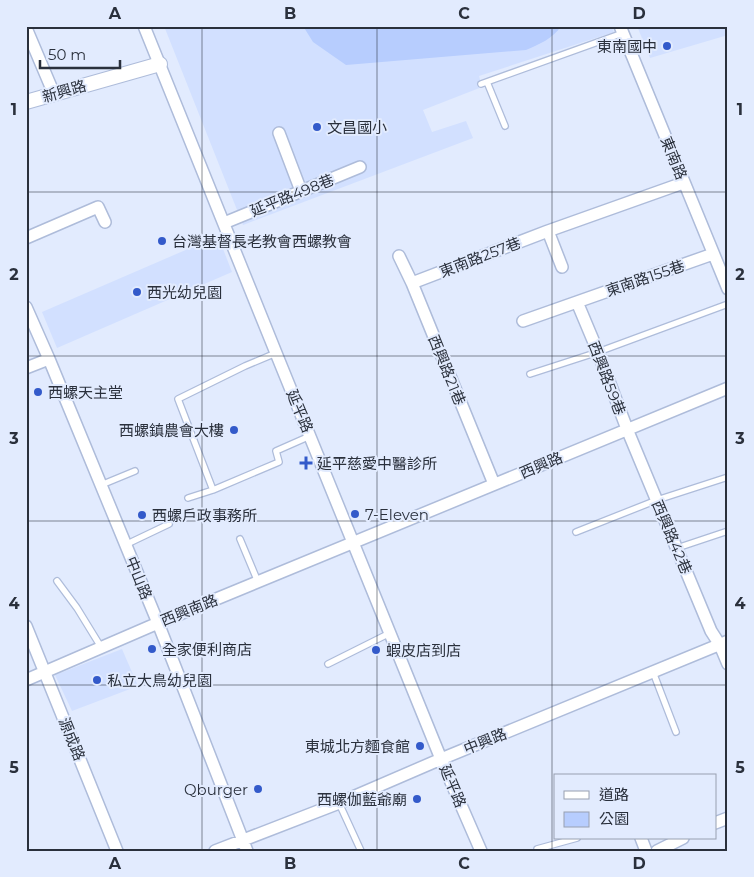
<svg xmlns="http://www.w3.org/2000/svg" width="754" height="877" viewBox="0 0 754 877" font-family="Montserrat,'Noto Sans TC',sans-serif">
  <rect width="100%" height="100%" fill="#e2ebfe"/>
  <path fill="#d2e0ff" d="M164 26H611L614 32 479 76 482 87 423 110 432 132 466 121 473 138 243 225Z
    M637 26H728V35L650 58Z
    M218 236 232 272 57 348 42 312Z
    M122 649 138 686 72 711 55 675Z"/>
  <path fill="#b7cdfe" d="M303 26H561C554 38 538 45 526 50L346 65 313 42Z"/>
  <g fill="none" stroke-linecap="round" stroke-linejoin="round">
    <defs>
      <path id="service" d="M487 82 505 126
        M481 84 623 33
        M276 353 245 366 178 399 213 490 279 462 276 451 310 436
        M530 374 598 352 728 304
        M101 485 135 471
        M188 498 213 490
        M576 532 657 500 728 477
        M240 539 258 582
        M125 545 169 524
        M677 548 728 531
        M57 581 77 608 101 647
        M328 664 390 633
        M653 672 676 732
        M339 803 361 851
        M537 851V849L577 838"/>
      <path id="minor" d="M144 26 276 353 441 759 481 851
        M620 26 728 289
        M26 28 54 94
        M279 133 301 191
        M224 223 360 167
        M548 231 562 267
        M26 238 98 207 105 222
        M399 256 412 283 494 484
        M412 283 548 231 683 183
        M577 302 598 352 627 429 711 631 720 645 728 664
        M26 307 49 359 158 623 247 851
        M523 321 713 254
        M26 368 49 359
        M26 626 117 851
        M26 680 158 623 728 388
        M715 823 728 818
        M641 838 646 851
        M215 851 339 803 441 759 728 641
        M657 851 683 838"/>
      <path id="tertiary" d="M26 102 160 64"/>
    </defs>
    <use href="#service" stroke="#aebcda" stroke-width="8"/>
    <use href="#minor" stroke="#aebcda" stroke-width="14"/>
    <use href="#tertiary" stroke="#aebcda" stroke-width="16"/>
    <use href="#service" stroke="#fff" stroke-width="5.5"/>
    <use href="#minor" stroke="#fff" stroke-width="11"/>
    <use href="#tertiary" stroke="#fff" stroke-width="14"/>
  </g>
  <path fill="none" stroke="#2a303c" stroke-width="1" stroke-opacity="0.55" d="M202 26V851M377 26V851M552 26V851M26 192H728M26 356H728M26 521H728M26 685H728"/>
  <g fill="#335aca" stroke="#e2ebfe" stroke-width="2">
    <circle cx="667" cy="46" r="5"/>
    <circle cx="317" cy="127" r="5"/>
    <circle cx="162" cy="241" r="5"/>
    <circle cx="137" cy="292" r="5"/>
    <circle cx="38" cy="392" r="5"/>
    <circle cx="234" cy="430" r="5"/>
    <path d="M303.5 455.5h5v5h5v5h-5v5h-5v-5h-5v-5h5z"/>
    <circle cx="355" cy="514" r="5"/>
    <circle cx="142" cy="515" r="5"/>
    <circle cx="152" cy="649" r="5"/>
    <circle cx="376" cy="650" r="5"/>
    <circle cx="97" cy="680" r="5"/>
    <circle cx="420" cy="746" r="5"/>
    <circle cx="258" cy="789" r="5"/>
    <circle cx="417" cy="799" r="5"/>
  </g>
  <g text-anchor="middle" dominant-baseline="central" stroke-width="4" stroke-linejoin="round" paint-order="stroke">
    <g font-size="15" fill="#2a303c" stroke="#e2ebfe" text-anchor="start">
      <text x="657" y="46" text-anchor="end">東南國中</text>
      <text x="327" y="127">文昌國小</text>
      <text x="172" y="241">台灣基督長老教會西螺教會</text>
      <text x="147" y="292">西光幼兒園</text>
      <text x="48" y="392">西螺天主堂</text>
      <text x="224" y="430" text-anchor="end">西螺鎮農會大樓</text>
      <text x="317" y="463">延平慈愛中醫診所</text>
      <text x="365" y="514">7-Eleven</text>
      <text x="152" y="515">西螺戶政事務所</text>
      <text x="162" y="649">全家便利商店</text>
      <text x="386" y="650">蝦皮店到店</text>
      <text x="107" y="680">私立大鳥幼兒園</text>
      <text x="410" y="746" text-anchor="end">東城北方麵食館</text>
      <text x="248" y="789" text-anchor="end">Qburger</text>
      <text x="407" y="799" text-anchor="end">西螺伽藍爺廟</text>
    </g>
    <g font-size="15" fill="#2a303c" stroke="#e2ebfe">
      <text transform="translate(64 91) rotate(-16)">新興路</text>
      <text transform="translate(674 158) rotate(68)">東南路</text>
      <text transform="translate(292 195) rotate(-22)">延平路498巷</text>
      <text transform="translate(480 257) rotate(-21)">東南路257巷</text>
      <text transform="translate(645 278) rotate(-19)">東南路155巷</text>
      <text transform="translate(447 370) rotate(68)">西興路21巷</text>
      <text transform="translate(607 378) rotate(69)">西興路59巷</text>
      <text transform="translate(300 411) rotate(67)">延平路</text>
      <text transform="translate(541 465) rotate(-23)">西興路</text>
      <text transform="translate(672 537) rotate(67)">西興路42巷</text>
      <text transform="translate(139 578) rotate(68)">中山路</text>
      <text transform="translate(189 610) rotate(-22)">西興南路</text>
      <text transform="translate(72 739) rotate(68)">源成路</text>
      <text transform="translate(485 741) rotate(-22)">中興路</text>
      <text transform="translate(453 786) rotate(67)">延平路</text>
    </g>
  </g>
  <rect width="754" height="877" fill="none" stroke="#e2ebfe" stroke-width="55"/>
  <rect x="554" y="774" width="162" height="65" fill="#e2ebfe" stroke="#98a0b0"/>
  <rect x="564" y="791" width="25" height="8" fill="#ffffff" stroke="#98a0b0"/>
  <text x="599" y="800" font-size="15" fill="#2a303c">道路</text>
  <rect x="564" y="812" width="25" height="15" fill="#b7cdfe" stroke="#98a0b0"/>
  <text x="599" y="824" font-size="15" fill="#2a303c">公園</text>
  <path d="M40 60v8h80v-8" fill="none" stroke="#2a303c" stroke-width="2.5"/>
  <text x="48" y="60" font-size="15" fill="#2a303c" stroke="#e2ebfe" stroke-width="4" paint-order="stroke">50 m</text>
  <rect x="28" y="28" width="698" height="822" fill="none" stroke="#2a303c" stroke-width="2"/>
  <g font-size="16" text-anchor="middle" font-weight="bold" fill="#2a303c">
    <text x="115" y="19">A</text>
    <text x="290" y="19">B</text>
    <text x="464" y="19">C</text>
    <text x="639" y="19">D</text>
    <text x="14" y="115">1</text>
    <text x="740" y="115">1</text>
    <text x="14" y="280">2</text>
    <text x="740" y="280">2</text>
    <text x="14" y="444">3</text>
    <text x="740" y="444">3</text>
    <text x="14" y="609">4</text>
    <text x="740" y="609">4</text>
    <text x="14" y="773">5</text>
    <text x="740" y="773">5</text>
    <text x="115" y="869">A</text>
    <text x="290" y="869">B</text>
    <text x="464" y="869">C</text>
    <text x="639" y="869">D</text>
  </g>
</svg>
